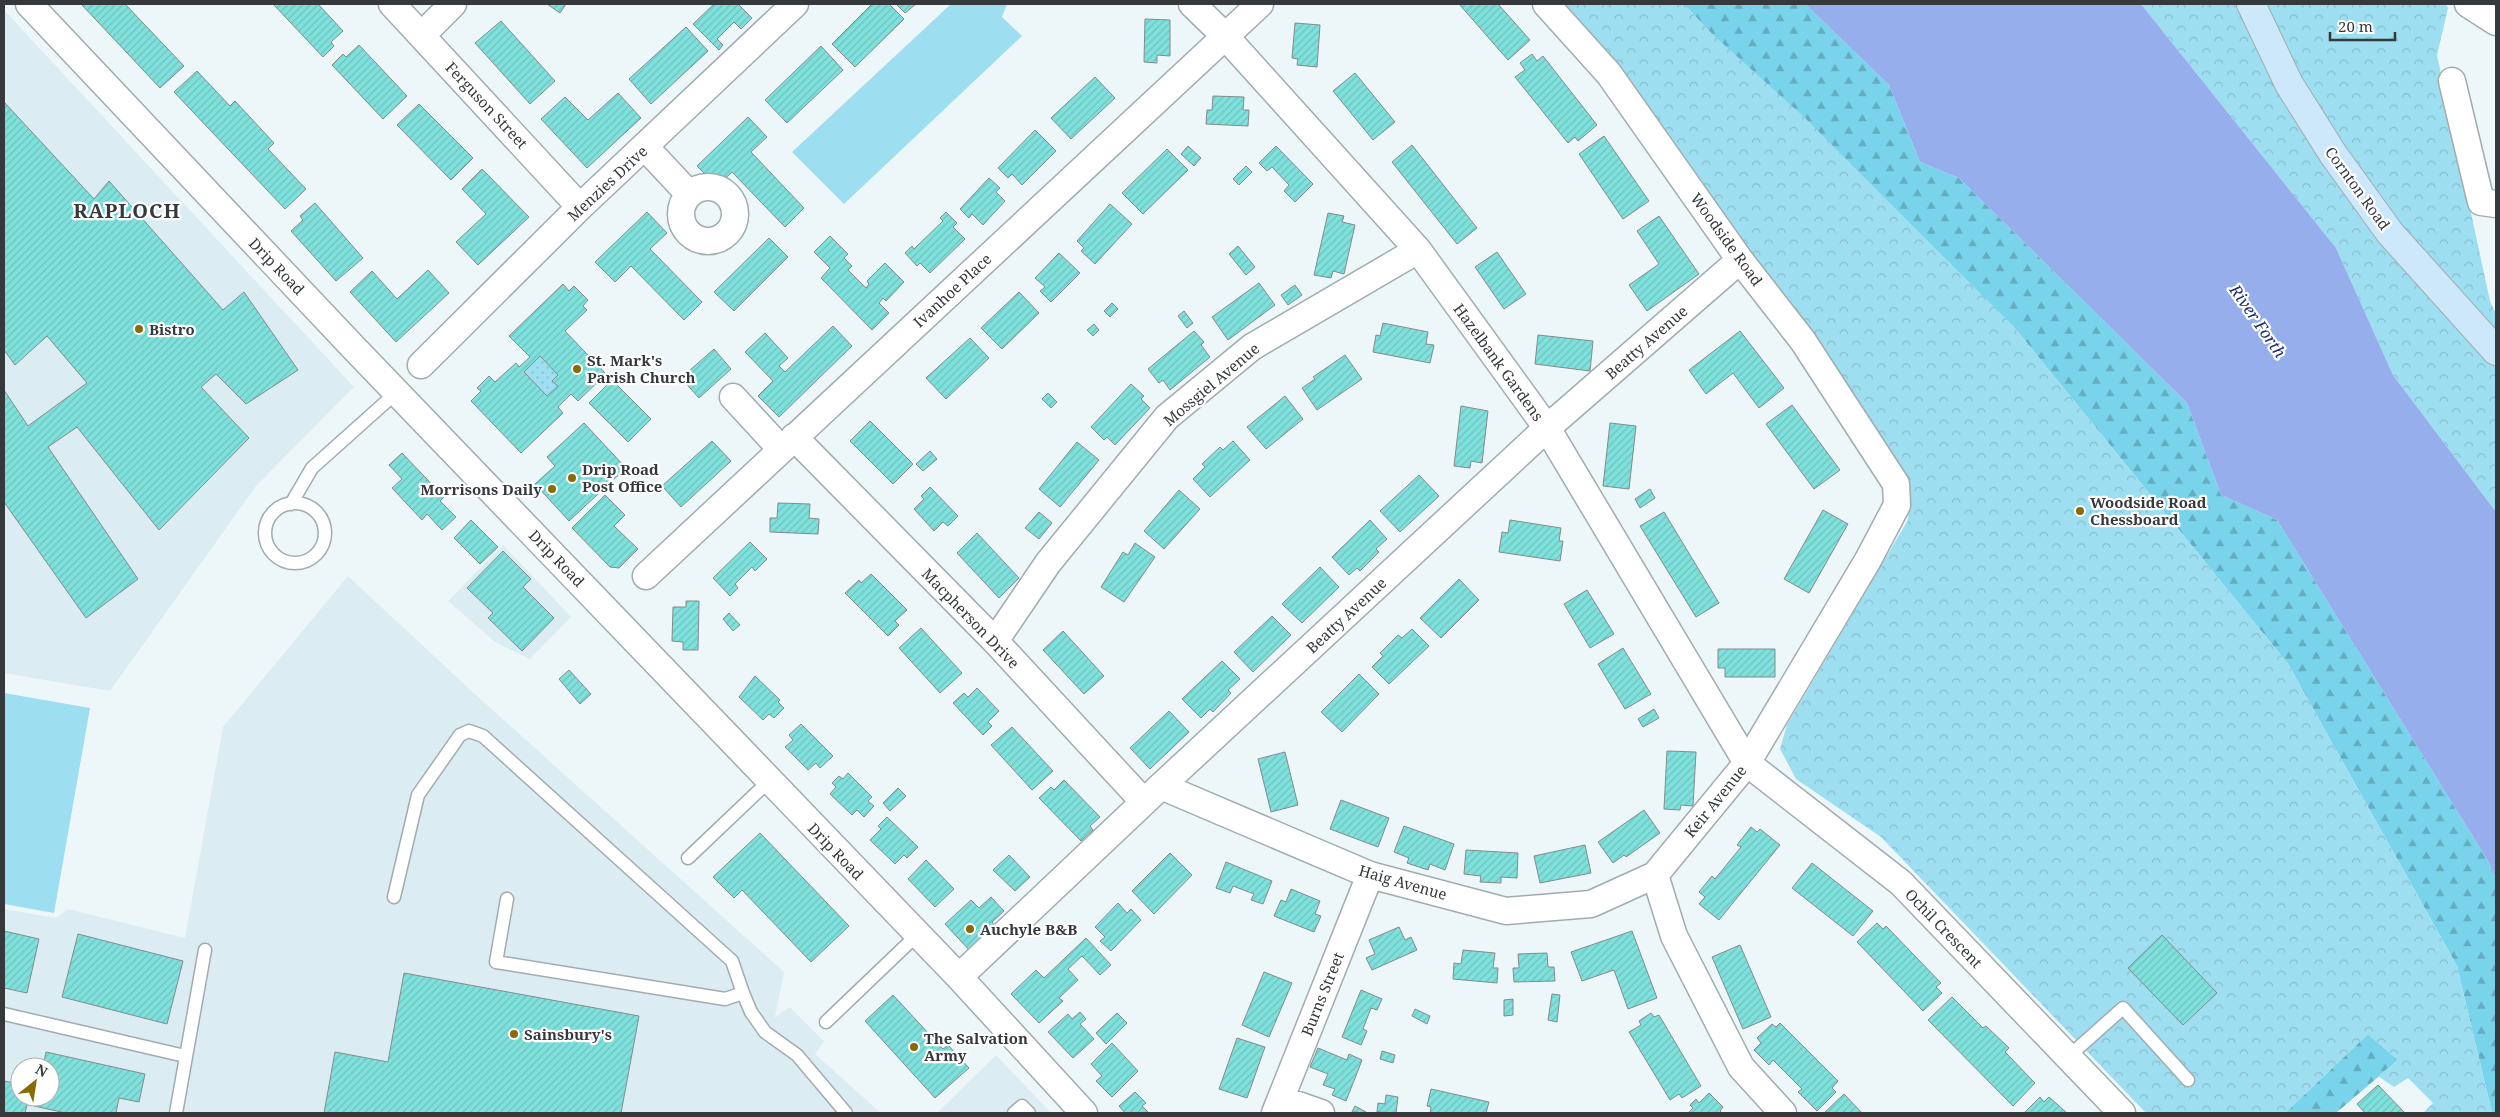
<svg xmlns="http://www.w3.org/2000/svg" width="2500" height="1117" viewBox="0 0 2500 1117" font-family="'Noto Serif',serif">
  <defs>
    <pattern id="forest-firs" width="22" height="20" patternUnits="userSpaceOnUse" patternTransform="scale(1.25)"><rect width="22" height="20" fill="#79d4eb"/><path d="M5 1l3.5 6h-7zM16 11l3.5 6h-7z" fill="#64adc0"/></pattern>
    <pattern id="park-crowns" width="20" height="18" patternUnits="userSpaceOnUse" patternTransform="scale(1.25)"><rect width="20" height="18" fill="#9ddef0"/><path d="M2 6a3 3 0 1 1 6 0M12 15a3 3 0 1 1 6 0" fill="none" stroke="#88bfcf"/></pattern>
    <pattern id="garden-dots" width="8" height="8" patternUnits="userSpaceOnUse" patternTransform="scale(1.25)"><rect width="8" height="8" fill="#9ddef0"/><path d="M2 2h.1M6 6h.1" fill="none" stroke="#88bfcf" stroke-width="1.8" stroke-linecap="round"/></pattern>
    <pattern id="building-hatch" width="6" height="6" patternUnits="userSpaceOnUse" patternTransform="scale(1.25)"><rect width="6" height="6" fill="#7fe1dc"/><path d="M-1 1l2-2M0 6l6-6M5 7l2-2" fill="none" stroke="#6ec2be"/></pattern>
  </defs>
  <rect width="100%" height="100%" fill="#edf7f9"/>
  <path fill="#dbedf2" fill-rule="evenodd" d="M4 10 354 387 256 486 110 691 4 673Z
    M503 545 571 617 530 659 495 642 448 601Z
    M348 576 465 685 784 972 775 1017 790 1007 824 1041 815 1054 881 1113H4V909L56 918 68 909 185 938 223 727ZM20 1067H50V1097H20Z
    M996 1055 1051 1113H937Z"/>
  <path fill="#9ddef0" d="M951 4H1007L1002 17 1022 36 844 204 792 152Z
    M4 693 90 708 54 913 4 904Z"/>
  <path fill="url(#forest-firs)" d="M1684 4H1805L1889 85 1920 162 1959 178 2187 403 2221 495 2277 520 2488 861 2496 879V1113H2492L2457 966 2288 664 2014 327 1710 32Z
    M2368 1034 2398 1060 2336 1113H2285Z"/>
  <path fill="url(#park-crowns)" d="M1556 4H1684L1710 32 1803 116 2014 327 2288 664 2457 966 2492 1113H2423L2433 1103 2408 1078 2394 1087 2378 1076 2398 1060 2368 1034 2285 1113H2146L1881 837 1796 779 1780 749 1787 725 1908 520 1909 496Z
    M2141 4H2446L2448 8 2437 55 2490 301 2496 314V512L2393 375 2336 248Z"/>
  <path fill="url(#garden-dots)" d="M540 356 558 375 552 381 558 386 547 396 524 372Z"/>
  <path fill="#96aeeb" d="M1805 4H2141L2336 248 2393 375 2496 512V879L2488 861 2277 520 2221 495 2187 403 1959 178 1920 162 1889 85Z"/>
  <path fill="url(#building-hatch)" stroke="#828b8b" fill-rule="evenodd" d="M81 4H125L184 66 160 88Z
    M273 4H318L343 31 331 42 334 46 323 57Z
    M547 4H566L560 13Z
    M714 4H738L752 18 741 29 734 22 717 39 723 45 719 50 693 24Z
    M872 4H889L904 19 855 67 832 44Z
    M896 4H916L905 13Z
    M1459 4H1498L1530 40 1508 60Z
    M1145 19 1170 20V56L1157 55V63L1144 62Z
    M501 21 555 81 530 104 475 43Z
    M1295 23 1320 25 1317 67 1297 65 1298 59 1292 58Z
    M686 27 708 51 651 104 629 79Z
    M359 45 407 96 383 119 332 65 343 54 346 57Z
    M821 46 843 70 787 123 765 100Z
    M1532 54 1537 61 1543 56 1597 125 1578 141 1575 137 1568 143 1515 77 1525 70 1520 63Z
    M197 71 230 106 235 101 274 143 268 149 306 189 285 209 174 92Z
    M1355 73 1395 122 1373 140 1333 91Z
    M1095 77 1115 98 1071 139 1051 118Z
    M618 93 641 118 587 168 541 119 565 97 588 120Z
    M1213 96 1244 97 1243 110H1249L1248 126 1206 124 1207 110H1212Z
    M4 102 94 199 109 181 223 310 244 292 298 370 246 404 216 374 201 387 249 438 159 530 77 427 48 447 138 579 86 618 4 502V390L28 426 87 383 47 336 15 365 4 350Z
    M419 104 473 158 451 180 397 125Z
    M748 117 767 137 751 152 804 208 785 227 732 172 717 186 697 166Z
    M1035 130 1056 151 1022 185 1012 174 1008 178 998 168Z
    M1604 136 1649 201 1623 219 1579 154Z
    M1412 145 1477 228 1457 244 1392 162Z
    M1188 146 1201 158 1194 166 1181 154Z
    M1276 146 1313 184 1295 202 1284 191 1289 185 1272 167 1267 171 1259 163Z
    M1167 149 1188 170 1143 214 1122 193Z
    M1246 166 1252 172 1239 185 1233 179Z
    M482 169 529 217 478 265 456 242 486 214 462 189Z
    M989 178 1000 188 996 192 1005 201 983 225 972 214 969 218 960 209Z
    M315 203 363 258 336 281 291 231 303 220 300 216Z
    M1110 204 1132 224 1095 264 1081 251 1084 248 1077 241Z
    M647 212 667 233 650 249 702 302 684 320 631 266 615 282 595 262Z
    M946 212 957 223 953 227 965 239 930 273 920 263 917 266 905 253 912 246 914 249 943 221 940 218Z
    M1328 213 1344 216 1342 222 1355 225 1344 274 1333 271 1331 278 1314 275Z
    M1659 216 1699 274 1647 311 1629 285 1659 264 1637 231Z
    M830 236 848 254 844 258 852 266 848 270 866 288 869 284 867 281 885 263 904 282 886 301 883 298 879 303 889 313 872 330 821 278 830 268 814 252Z
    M769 238 788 257 734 311 714 292Z
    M1238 246 1255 267 1246 275 1229 254Z
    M1497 252 1526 294 1504 309 1475 267Z
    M1059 253 1080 273 1051 302 1040 291 1045 287 1035 278Z
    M428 270 449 293 396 342 350 292 372 271 397 299Z
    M1259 283 1275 305 1228 340 1212 317Z
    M563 284 569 291 574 286 588 300 583 306 587 310 565 331 606 374 578 401 571 394 558 407 563 413 521 453 471 401 481 391 477 388 489 376 495 382 516 363 519 367 530 357 509 336ZM540 356 558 375 552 381 558 386 547 396 524 372Z
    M1295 285 1302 295 1288 305 1281 295Z
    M1019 292 1039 313 1002 349 981 328Z
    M1112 303 1118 309 1110 317 1104 311Z
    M1184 311 1193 323 1187 328 1178 316Z
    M1383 323 1428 332 1426 344 1434 345 1430 363 1373 352 1376 335 1380 336Z
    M1094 324 1099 330 1093 336 1087 330Z
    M833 326 852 346 779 417 758 396 773 381 745 352 765 333 788 358 779 366 785 372Z
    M1194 331 1204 342 1201 345 1210 357 1170 390 1163 380 1159 383 1148 369Z
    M1740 331 1784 388 1759 408 1733 373 1706 394 1689 370Z
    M1538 335 1593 341 1590 371 1535 364Z
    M970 338 989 358 946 399 926 378Z
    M714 349 731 369 699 398 681 378Z
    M1345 355 1362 379 1317 410 1302 388 1315 379 1313 377Z
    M612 380 651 419 628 442 589 403Z
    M1131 384 1144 396 1141 399 1150 408 1115 445 1107 437 1104 440 1091 427Z
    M1048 393 1057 402 1051 408 1042 399Z
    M1285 396 1303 419 1266 449 1247 427Z
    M1792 405 1840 470 1814 489 1766 424Z
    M1461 406 1488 411 1482 463 1471 461 1470 468 1454 466Z
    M870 421 913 464 893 484 850 441Z
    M584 423 626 468 569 521 535 484 555 466 547 457Z
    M1610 423 1636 426 1629 489 1603 486Z
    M712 441 731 461 681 507 662 486Z
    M1233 441 1250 460 1210 497 1193 479 1205 467 1202 464 1220 447 1223 450Z
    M1077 442 1099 460 1060 507 1039 489Z
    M930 451 937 459 923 471 916 464Z
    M402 453 444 497 440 501 456 517 442 530 427 514 422 520 392 488 402 479 389 465Z
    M1419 475 1439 496 1400 532 1380 511Z
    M930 487 958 516 948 526 943 522 934 531 914 509 924 499 921 496Z
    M1650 489 1655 498 1640 508 1635 499Z
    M1179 490 1200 509 1164 549 1144 531Z
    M605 495 625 515 614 526 638 549 619 568 610 567 572 528Z
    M778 503 810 504 809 518 819 519 818 534 770 532V518H777Z
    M1823 510 1848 524 1809 593 1784 579Z
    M1039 512 1052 523 1039 539 1025 528Z
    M1664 512 1719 603 1696 617 1640 526Z
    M471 520 498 547 480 564 454 538Z
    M1370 520 1387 539 1376 549 1379 552 1360 571 1357 568 1349 575 1332 557Z
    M1510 520 1561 528 1559 541H1563L1560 561 1499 552 1502 532 1508 533Z
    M977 533 1019 578 999 598 957 553Z
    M750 542 767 559 755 571 752 567 735 584 738 588 730 596 713 578Z
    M1135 543 1155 557 1124 602 1101 587 1123 552 1128 555Z
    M503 551 531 579 523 587 554 618 522 651 488 618 493 613 467 588Z
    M1320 567 1339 587 1302 623 1282 604Z
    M871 574 907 610 895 621 899 625 888 636 845 593 859 580 861 583Z
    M1459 579 1479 600 1441 638 1420 618Z
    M1587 590 1614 634 1590 648 1564 604Z
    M686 601H699L698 650H683V642L672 641 673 607H686Z
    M729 613 740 625 733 631 723 619Z
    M1272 616 1291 635 1253 672 1234 652Z
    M921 628 962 673 940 693 899 648Z
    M1412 629 1429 646 1389 684 1372 667 1383 656 1380 653 1398 635 1402 638Z
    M1063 631 1104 676 1084 694 1043 650Z
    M1623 648 1651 694 1625 709 1598 664Z
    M1718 649H1775V677H1725V668H1718Z
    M1222 661 1240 679 1228 690 1231 693 1213 712 1210 709 1201 718 1182 699Z
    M569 670 591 694 580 704 559 679Z
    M1359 674 1379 694 1342 732 1321 712Z
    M755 676 780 700 778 702 784 708 774 718 769 714 763 720 739 697Z
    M977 688 999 711 988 722 992 726 983 735 953 703 964 693 968 697Z
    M1654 709 1659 718 1643 727 1638 719Z
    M1169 711 1189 732 1150 769 1130 748Z
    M801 724 833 756 820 768 816 763 808 770 785 747 793 740 789 735Z
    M1012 727 1053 771 1032 790 991 745Z
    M1667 751 1696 752 1693 806 1681 805 1680 810 1664 809Z
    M1285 752 1298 805 1271 812 1258 759Z
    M848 773 872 797 868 801 874 806 864 817 857 810 852 815 830 794 836 787 832 783 839 776 843 779Z
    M1064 780 1100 817 1090 826 1093 830 1081 841 1039 798 1051 787 1054 790Z
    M898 788 906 796 890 811 883 803Z
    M1341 800 1389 818 1378 847 1330 829Z
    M1644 810 1660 833 1626 857 1624 855 1613 863 1598 842Z
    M887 817 918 847 907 858 904 855 895 864 870 840 881 829 878 826Z
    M1404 826 1454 844 1445 870 1430 864 1428 870 1407 863 1409 858 1394 852Z
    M1751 827 1757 832 1760 829 1780 845 1719 920 1699 904 1705 897 1699 892 1712 876 1715 879 1741 847 1737 845Z
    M760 833 849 926 811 962 742 890 734 898 713 877Z
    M1585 845 1591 873 1540 883 1534 856Z
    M1466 850 1518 853 1517 878 1501 877V883L1480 882 1481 876 1464 874Z
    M1170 853 1192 875 1154 914 1132 891Z
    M1009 855 1030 877 1015 891 993 870Z
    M926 860 954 889 935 907 908 879Z
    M1226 862 1272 881 1263 904 1251 900 1254 894 1233 886 1230 893 1216 888Z
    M1812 863 1873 911 1853 936 1792 888Z
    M1291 889 1320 901 1315 914 1321 916 1314 932 1274 916 1281 900 1286 902Z
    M991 897 1004 911 992 922 996 928 971 952 945 924 971 900 979 908Z
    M1118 903 1127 913 1131 909 1141 920 1111 951 1100 941 1105 937 1095 927Z
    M1877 923 1883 929 1886 926 1941 983 1936 987 1942 993 1923 1011 1857 942Z
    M1399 927 1405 940 1411 937 1417 950 1372 970 1366 958 1375 954 1369 940Z
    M4 931 39 939 27 993 4 988Z
    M1632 931 1657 998 1628 1009 1614 970 1582 981 1571 952Z
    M78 934 183 961 167 1024 62 997Z
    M2162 935 2217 993 2183 1025 2128 968Z
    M1086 938 1111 965 1100 975 1082 956 1068 969 1078 980 1059 998 1063 1001 1039 1023 1011 994 1036 970 1044 978Z
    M1740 945 1771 1017 1743 1029 1712 957Z
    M1463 950 1495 953 1493 968H1498L1497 983 1453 979 1454 963 1461 964Z
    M1547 953 1548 967H1554L1555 981 1514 982 1513 968H1519L1518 954Z
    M1264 972 1292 983 1269 1037 1242 1025Z
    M404 973 639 1016 621 1113H324L335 1052 388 1062Z
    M1361 990 1382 999 1377 1010 1371 1008 1363 1029 1367 1031 1361 1045 1342 1037Z
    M1552 994 1560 995 1557 1022 1548 1020Z
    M893 995 943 1049 948 1045 969 1068 935 1098 865 1021Z
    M1952 997 1983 1028 1986 1026 2009 1048 2005 1052 2035 1083 2013 1106 1928 1020Z
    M1513 999V1015L1504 1016V1000Z
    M1415 1009 1430 1016 1427 1024 1412 1016Z
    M1080 1012 1086 1019 1080 1024 1094 1039 1073 1058 1048 1032 1068 1014 1072 1019Z
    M1117 1013 1127 1023 1106 1044 1096 1033Z
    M1651 1013 1654 1017 1659 1015 1701 1086 1682 1098 1679 1094 1670 1100 1629 1032 1641 1025 1639 1021Z
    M1780 1023 1838 1081 1832 1088 1836 1092 1817 1111 1798 1092 1802 1089 1773 1060 1769 1065 1754 1050 1761 1043 1757 1038 1772 1024 1776 1027Z
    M1237 1038 1265 1047 1247 1098 1219 1089Z
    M1112 1043 1138 1071 1112 1097 1096 1081 1102 1076 1091 1064Z
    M1318 1048 1347 1060 1349 1054 1362 1060 1346 1101 1332 1095 1335 1089 1323 1085 1328 1074 1310 1067Z
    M1382 1051 1395 1055 1393 1063 1380 1059Z
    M46 1052 145 1074 139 1102 119 1098 116 1113H66L34 1106 36 1097H50V1067H43Z
    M4 1081 20 1084V1097H29L25 1113H4Z
    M2378 1085 2405 1113H2365L2357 1104Z
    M1431 1089 1489 1102 1486 1113H1430L1431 1107 1427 1106Z
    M1135 1092 1146 1103 1142 1106 1149 1113H1125L1119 1106Z
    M1709 1093 1723 1107 1720 1111 1722 1113H1688L1693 1108 1690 1105 1696 1099 1699 1103Z
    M1844 1094 1862 1113H1824Z
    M1386 1095 1398 1097 1396 1113 1377 1112 1378 1103 1385 1104Z
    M2040 1097 2044 1102 2049 1097 2067 1113H2024Z
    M1355 1106 1366 1112 1365 1113 1352 1112Z"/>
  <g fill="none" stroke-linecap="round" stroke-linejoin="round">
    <defs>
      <path id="service" d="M265 533a30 30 0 1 1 60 0a30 30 0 1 1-60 0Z
        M291 504 312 468 397 392
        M688 858 769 781
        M394 897 418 795 460 735 469 731 483 736 732 961 743 993
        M507 899 496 962 725 999 743 993 751 1012 765 1032 797 1055 846 1113
        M4 1014 185 1056
        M826 1022 918 934
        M2068 1057 2123 1008 2188 1080
        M176 1113 205 950
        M1014 1113 1022 1106 1029 1113"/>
      <path id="minor" d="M29 4 353 347 959 977 1084 1113
        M392 4 580 207
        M1192 4 1225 36 1418 250 1547 428 1747 763 1901 883 2122 1113
        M1546 4 1609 74 1740 260 1803 341 1896 484 1897 505 1868 560 1747 763 1655 875 1674 936 1741 1067 1783 1113
        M2468 4 2496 22
        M422 35 453 4
        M2452 81 2481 202 2496 204
        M646 148 689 194
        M681 214a27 27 0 1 1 54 0a27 27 0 1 1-54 0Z
        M421 365 580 207 795 4
        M733 397 781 449
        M794 437 995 641 1144 802
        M646 576 1260 4
        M995 641 1048 563 1167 417 1252 347 1418 250
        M1161 786 1370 875 1506 911 1591 904 1655 875
        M959 977 1161 786 1547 428 1740 260
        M1281 1099 1321 1113
        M1275 1113 1370 875"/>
      <path id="secondary" d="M2251 4 2289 84 2333 154 2390 233 2496 351"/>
    </defs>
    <use href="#service" stroke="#a2acae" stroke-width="15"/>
    <use href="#minor" stroke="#a2acae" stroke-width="29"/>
    <use href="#secondary" stroke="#a2acae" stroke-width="30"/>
    <use href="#service" stroke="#fff" stroke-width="12"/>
    <use href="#minor" stroke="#fff" stroke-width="26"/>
    <use href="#secondary" stroke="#cde8fb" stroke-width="28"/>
  </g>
  <g fill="#886a07" stroke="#fff" stroke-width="2">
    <circle cx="139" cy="329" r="5"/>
    <circle cx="577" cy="369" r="5"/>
    <circle cx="572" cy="478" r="5"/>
    <circle cx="552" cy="489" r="5"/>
    <circle cx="2080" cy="511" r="5"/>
    <circle cx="970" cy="929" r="5"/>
    <circle cx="514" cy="1034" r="5"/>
    <circle cx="914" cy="1047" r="5"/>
  </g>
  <g text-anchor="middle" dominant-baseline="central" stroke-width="4.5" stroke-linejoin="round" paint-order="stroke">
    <g font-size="15" fill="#36393b" stroke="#fff">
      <text transform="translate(487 105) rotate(47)">Ferguson Street</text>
      <text transform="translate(607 183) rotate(-43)">Menzies Drive</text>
      <text transform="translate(2358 188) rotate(54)">Cornton Road</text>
      <text transform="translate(1727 239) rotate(54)">Woodside Road</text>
      <text transform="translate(277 266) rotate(46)">Drip Road</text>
      <text transform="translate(952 290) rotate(-43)">Ivanhoe Place</text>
      <text transform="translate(1646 342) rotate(-41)">Beatty Avenue</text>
      <text transform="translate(1499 362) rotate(54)">Hazelbank Gardens</text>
      <text transform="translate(1211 384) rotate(-40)">Mossgiel Avenue</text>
      <text transform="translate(557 558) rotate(46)">Drip Road</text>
      <text transform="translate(1346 615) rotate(-43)">Beatty Avenue</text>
      <text transform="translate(971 618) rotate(46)">Macpherson Drive</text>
      <text transform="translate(1715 801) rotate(-51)">Keir Avenue</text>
      <text transform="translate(836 851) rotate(46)">Drip Road</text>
      <text transform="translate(1403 882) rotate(16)">Haig Avenue</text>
      <text transform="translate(1944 928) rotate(46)">Ochil Crescent</text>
      <text transform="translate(1322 994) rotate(-68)">Burns Street</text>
    </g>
    <g font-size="15" font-weight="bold" fill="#36393b" stroke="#fff" text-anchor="start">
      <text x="149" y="329">Bistro</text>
      <text x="587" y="360">St. Mark's<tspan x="587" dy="17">Parish Church</tspan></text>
      <text x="582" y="469">Drip Road<tspan x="582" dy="17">Post Office</tspan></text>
      <text x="542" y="489" text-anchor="end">Morrisons Daily</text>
      <text x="2090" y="502">Woodside Road<tspan x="2090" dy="17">Chessboard</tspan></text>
      <text x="980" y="929">Auchyle B&amp;B</text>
      <text x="524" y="1034">Sainsbury's</text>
      <text x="924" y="1038">The Salvation<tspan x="924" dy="17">Army</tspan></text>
    </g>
    <g font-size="16" font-style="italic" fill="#1b2d73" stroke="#fff">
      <text transform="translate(2258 321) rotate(55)">River Forth</text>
    </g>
    <g font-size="20" font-weight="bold" letter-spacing="1" fill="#36393b" stroke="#fff">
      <text x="127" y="210">RAPLOCH</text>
    </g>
  </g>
  <rect width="2500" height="1117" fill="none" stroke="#36393b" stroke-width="10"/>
  <g transform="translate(35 1082) rotate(30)"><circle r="24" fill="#ffffff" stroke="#afb0b1"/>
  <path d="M0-4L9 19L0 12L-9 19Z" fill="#886a07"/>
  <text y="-8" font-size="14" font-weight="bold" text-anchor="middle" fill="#36393b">N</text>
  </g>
  <path d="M2330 32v8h65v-8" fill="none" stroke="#36393b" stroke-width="2.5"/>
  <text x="2338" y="32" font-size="15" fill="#36393b" stroke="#ffffff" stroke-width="4" paint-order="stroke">20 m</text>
</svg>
